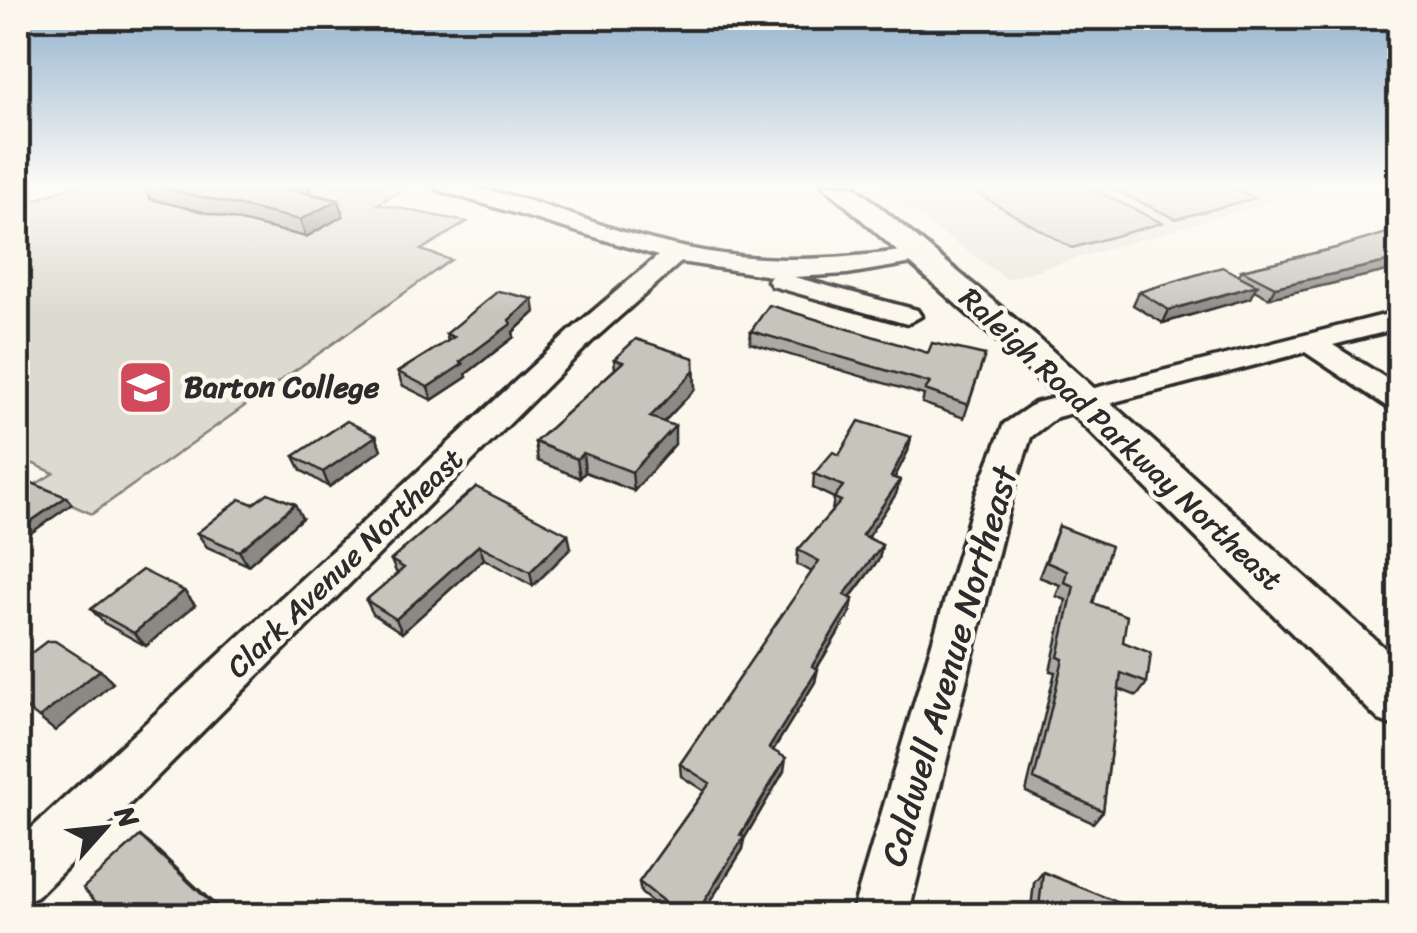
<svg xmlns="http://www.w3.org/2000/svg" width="1417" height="933" viewBox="0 0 1417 933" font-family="Sriracha,sans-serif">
  <rect width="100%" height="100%" fill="#fbf7ec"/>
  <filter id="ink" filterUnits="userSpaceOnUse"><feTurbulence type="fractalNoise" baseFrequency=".01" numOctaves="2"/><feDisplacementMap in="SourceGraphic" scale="20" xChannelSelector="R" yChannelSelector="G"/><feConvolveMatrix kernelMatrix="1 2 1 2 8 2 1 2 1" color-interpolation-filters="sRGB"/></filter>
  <g filter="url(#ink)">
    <path fill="#ebe8de" d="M875 185H1325L1007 279Z"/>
    <path fill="#dddad0" stroke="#84827e" stroke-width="2.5" d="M74 185H410L378 204 467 222 421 250 451 260 92 514 31 487 54 473 18 457V207Z
      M962 185H1084L1162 223 1072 248Z
      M1104 185H1226L1256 198 1176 219Z"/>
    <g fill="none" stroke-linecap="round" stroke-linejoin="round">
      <defs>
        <path id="minor" d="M18 185H28L31 189 18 196Z
          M435 185C498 183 573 218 634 235 739 265 815 264 921 248L933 255 930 260 847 274 794 277 917 310 921 316 907 324 772 286 768 281 771 276 681 262 591 342 37 897 18 905V841L571 330 658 256 438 190Z
          M1400 311V328L1333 345 1400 387V411L1389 408 1305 352 1057 417 1031 437 1013 492 908 916H851L977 492 1004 424 1035 403Z"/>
        <path id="tertiary" d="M823 185H853L1038 338 1400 662V728L1379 720 1012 354Z"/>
      </defs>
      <use href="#minor" stroke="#2b2b2b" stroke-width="7"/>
      <use href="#tertiary" stroke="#2b2b2b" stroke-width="7"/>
      <use href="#minor" fill="#fbf7ec" fill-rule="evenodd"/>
      <use href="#tertiary" fill="#fbf7ec" fill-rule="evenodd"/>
    </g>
    <path fill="#aba9a2" stroke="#2b2b2b" stroke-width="2.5" d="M143 185H308L312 194 338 200 343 216 306 237 150 199Z
      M1400 231V268L1269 298 1254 290 1250 298 1163 323 1133 305 1139 292 1238 276 1242 270 1336 248Z
      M535 312 513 332 514 337 466 374 467 377 432 400 402 385 398 372 448 341 446 334Z
      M751 331 928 353 985 355 964 418 922 403 924 395 750 343Z
      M694 358 695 389 664 422 675 444 634 491 585 472 580 478 538 461 535 442 615 369 614 359Z
      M376 436 381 450 329 487 301 470 294 456Z
      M911 437 908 451 894 478 900 480 896 494 867 537 882 545 879 559 850 598 853 599 850 613 817 668 815 682 773 750 784 771 744 839 743 849 701 916H669L641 893 639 882 704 791 681 776 680 764 812 572 797 564 798 550 832 511 834 498 813 488 814 474Z
      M476 487 571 548 533 586 484 559 402 633 373 614 366 600 397 574 391 560Z
      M253 504 302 518 248 565 207 547 197 533Z
      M1059 526 1093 603 1123 642 1147 683 1137 696 1119 689 1103 811 1093 823 1026 792 1055 672 1050 671 1066 600 1056 596 1060 585 1039 577Z
      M184 591 195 605 146 646 104 623 91 609Z
      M1043 872 1122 916H1030L1034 883Z"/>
    <path fill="#8b8984" stroke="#2b2b2b" stroke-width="2.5" d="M296 185H308L312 195 288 189Z
      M338 200 343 216 306 237 300 220Z
      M1400 259V268L1269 298 1275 287Z
      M1257 285 1250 298 1163 323 1169 310Z
      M533 299 535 312 513 332 514 337 466 374 467 377 432 400 428 387 460 362Z
      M694 371 695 389 651 435 650 417Z
      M675 426V444L634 491 632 472Z
      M376 436 381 450 329 487 323 472Z
      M911 437 908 451 888 491 891 477Z
      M583 453 585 472 580 478 577 459Z
      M900 480 896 494 860 549 862 535Z
      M66 497 72 504 18 542V530Z
      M295 504 302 518 248 565 239 551Z
      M568 534 571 548 533 586 530 572Z
      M479 545 484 559 402 633 396 619Z
      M882 545 879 559 841 609 844 595Z
      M184 591 195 605 146 646 134 633Z
      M853 599 850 613 810 679 812 666Z
      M818 669 815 682 767 760 769 748Z
      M100 670 113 683 55 731 39 718Z
      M786 758 784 771 744 839 743 849 701 916H695Z
      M140 836 155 848 227 916H225Z"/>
    <path fill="#c7c4bc" stroke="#2b2b2b" stroke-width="2.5" d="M150 185H297L288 189 338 200 300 220Z
      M1397 230 1400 231V259L1275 287 1242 270 1336 248Z
      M1222 267 1257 285 1169 310 1139 292Z
      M498 291 533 299 509 320 511 324 460 362 463 364 428 387 398 372 454 337 446 334Z
      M769 305 928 353 932 343 985 355 968 405 925 390 930 383 751 331Z
      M636 339 694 358V371L650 417 675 426 632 472 583 453 577 459 535 442 623 362 614 359Z
      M347 421 376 436 323 472 294 456Z
      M859 421 911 437 891 477 900 480 862 535 882 545 844 595 853 599 812 666 818 669 769 748 786 758 740 835 744 837 695 916H682L639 882 710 783 680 764 819 561 798 550 841 501 834 498 843 486 814 474 833 452 839 455Z
      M25 480 66 497 18 530V484Z
      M476 487 568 534 530 572 479 545 396 619 366 600 404 568 391 560Z
      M268 493 295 504 239 551 197 533 240 499 253 504Z
      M1059 526 1111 546 1093 603 1127 616 1123 642 1151 653 1147 683 1121 673 1103 811 1034 779 1063 659 1058 657 1074 586 1064 582 1067 571 1046 562Z
      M142 570 184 591 134 633 91 609Z
      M47 641H55L100 670 39 718 18 702V663Z
      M140 836 225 916H109L83 888Z
      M1043 872 1122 904V916H1038Z
      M317 901 336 916H305Z"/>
  </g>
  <linearGradient id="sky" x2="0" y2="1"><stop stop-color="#92b2ce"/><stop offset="0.59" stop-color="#fdfbf6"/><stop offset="1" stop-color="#fdfbf6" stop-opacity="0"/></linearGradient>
  <rect width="1417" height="315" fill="url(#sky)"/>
  <defs>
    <symbol id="university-square" viewBox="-11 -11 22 22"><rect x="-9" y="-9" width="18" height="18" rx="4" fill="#d1495b" stroke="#fbf7ec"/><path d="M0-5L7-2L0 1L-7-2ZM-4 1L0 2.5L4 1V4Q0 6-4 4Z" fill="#fff"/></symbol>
  </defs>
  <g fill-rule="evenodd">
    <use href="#university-square" x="114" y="356" width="63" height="63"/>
  </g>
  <g text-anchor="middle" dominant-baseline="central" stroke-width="9" stroke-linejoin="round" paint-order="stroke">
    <g font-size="30" font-weight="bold" fill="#2b2b2b" stroke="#fbf7ec" text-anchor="start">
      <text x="184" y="387">Barton College</text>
    </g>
    <g font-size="30" fill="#2b2b2b" stroke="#fbf7ec">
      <text transform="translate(1121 439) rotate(43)">Raleigh Road Parkway Northeast</text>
      <text transform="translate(345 563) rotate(-44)">Clark Avenue Northeast</text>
    </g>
    <g font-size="35" fill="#2b2b2b" stroke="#fbf7ec">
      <text transform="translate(949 666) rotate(-74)">Caldwell Avenue Northeast</text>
    </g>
  </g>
  <rect width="1417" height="933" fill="none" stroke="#fbf7ec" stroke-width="60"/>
  <rect x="30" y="30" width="1357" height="873" fill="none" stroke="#2b2b2b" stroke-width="4" filter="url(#ink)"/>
  <g transform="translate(105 828) rotate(63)" stroke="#fbf7ec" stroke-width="8" paint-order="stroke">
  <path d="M0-8L18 38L0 25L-18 38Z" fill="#2b2b2b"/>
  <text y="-15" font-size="28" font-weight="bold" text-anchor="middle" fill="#2b2b2b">N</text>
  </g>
</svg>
